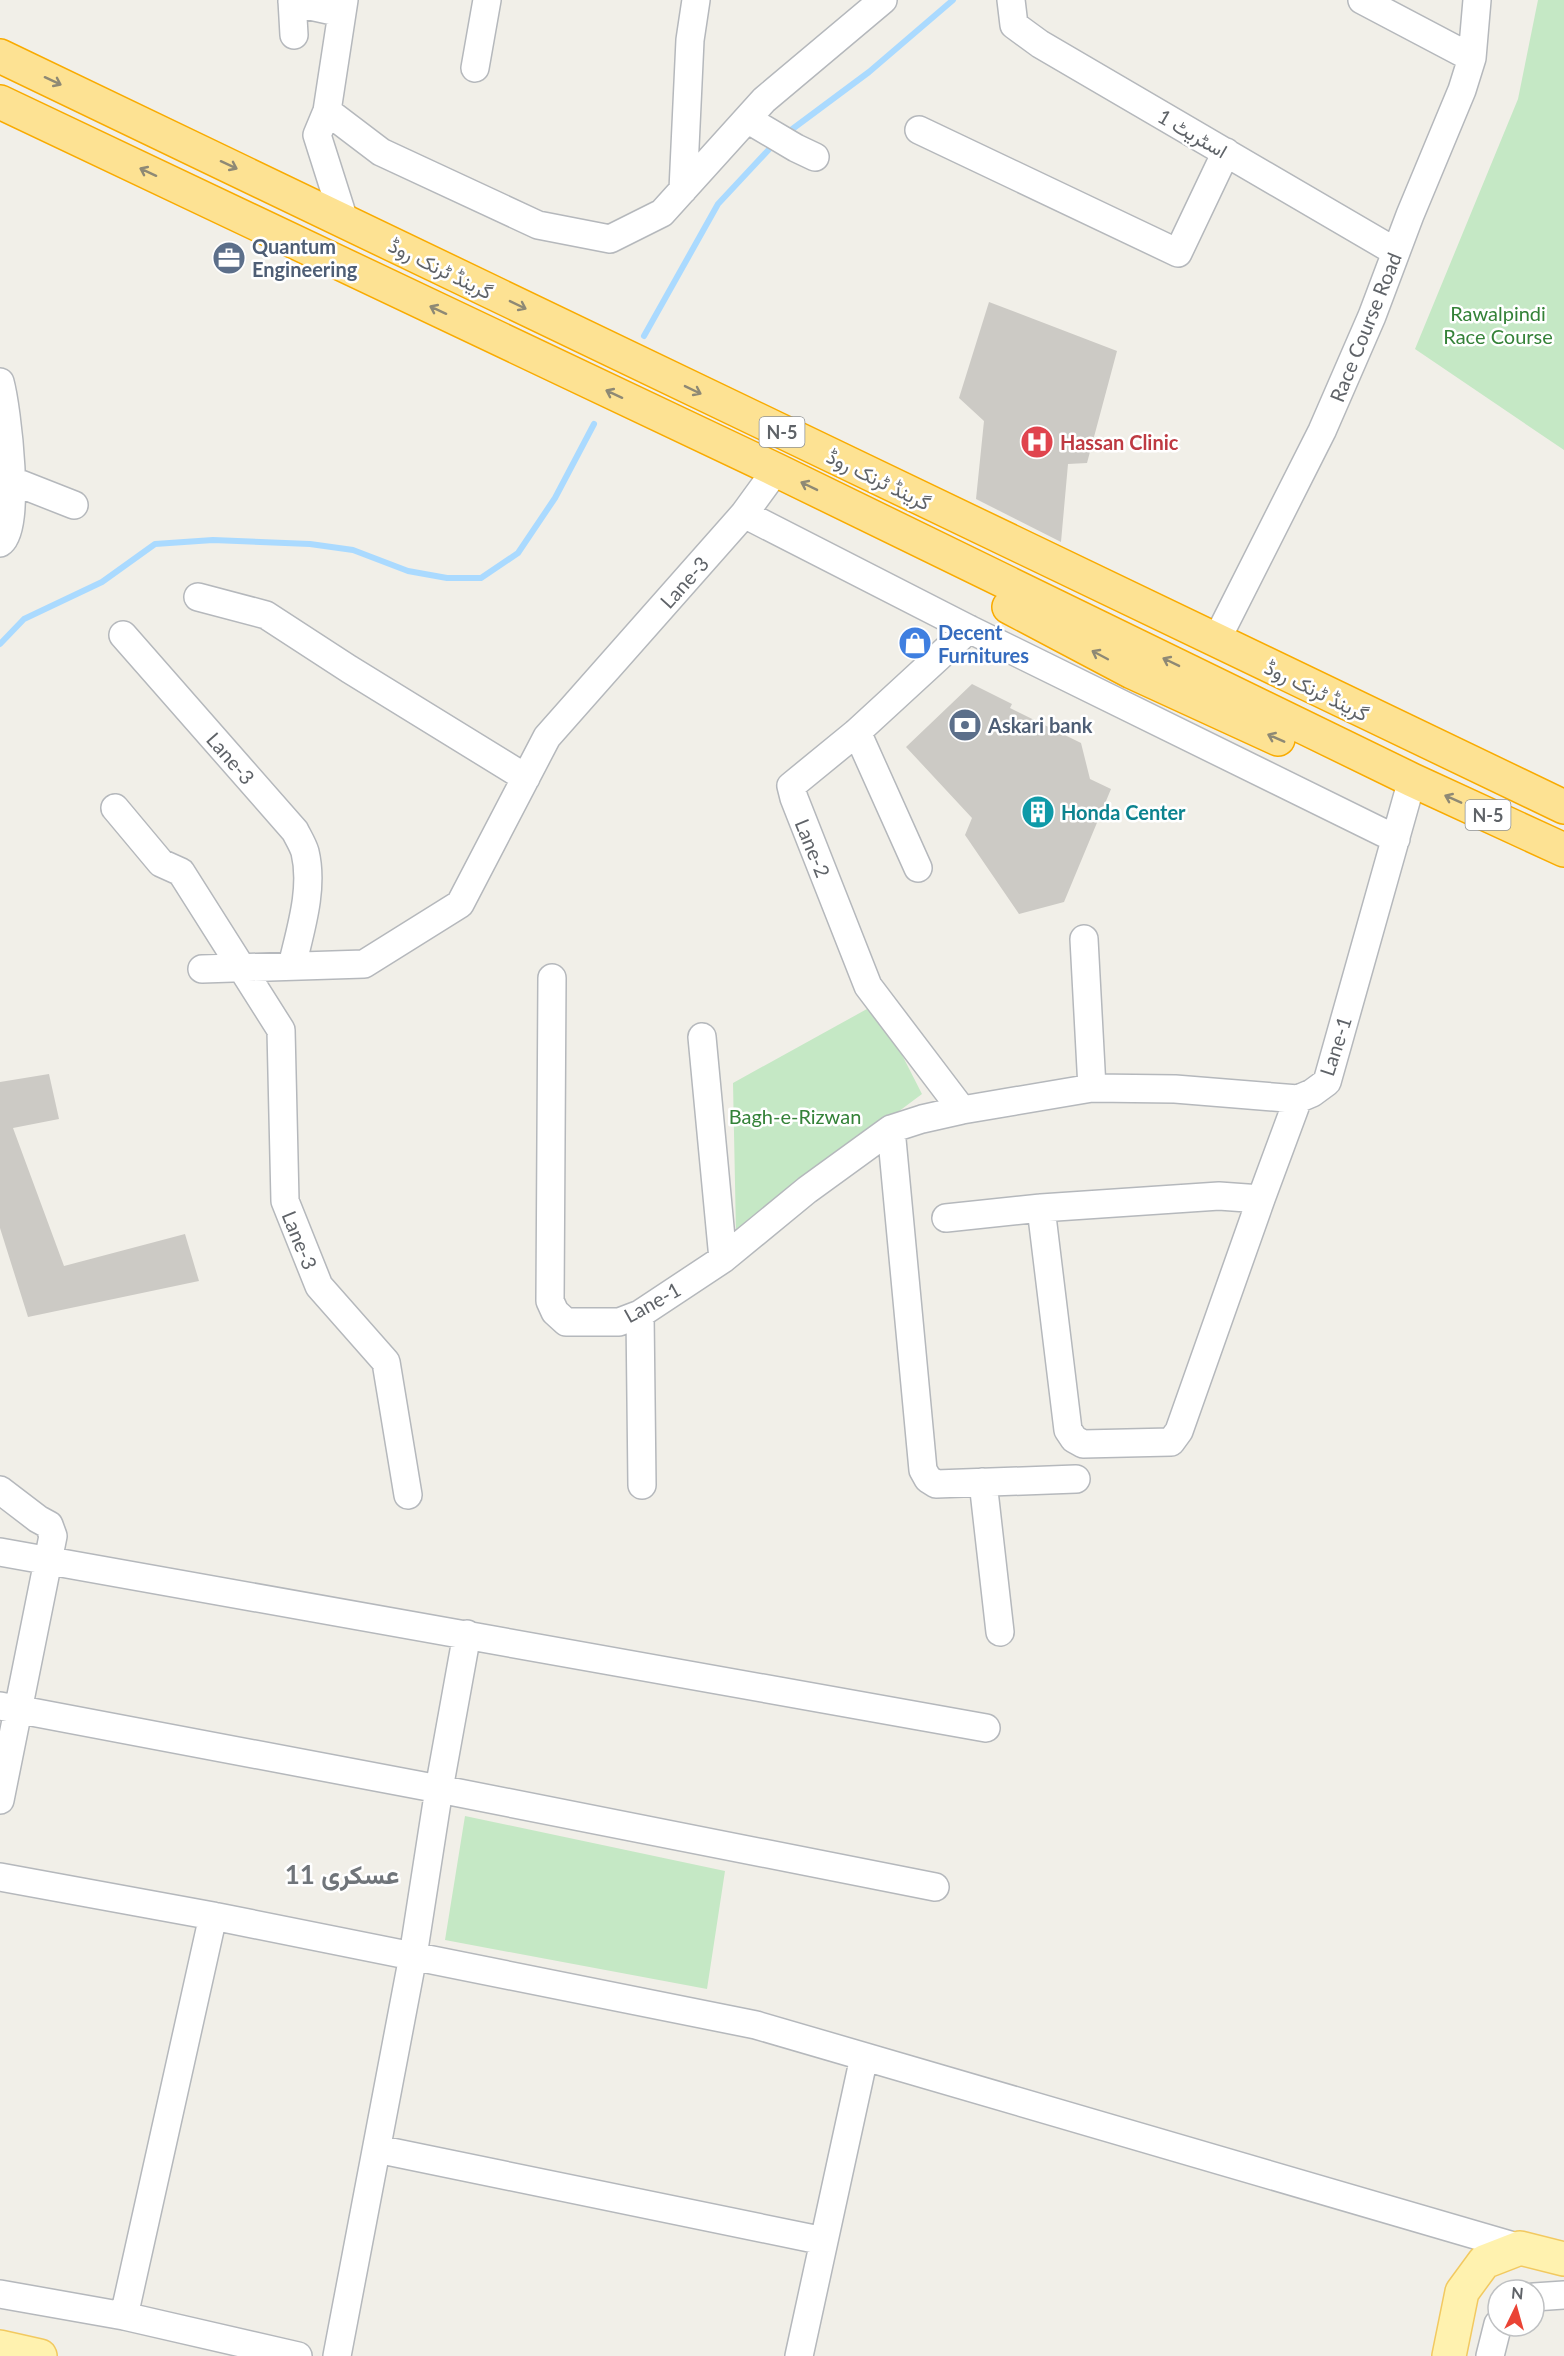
<svg xmlns="http://www.w3.org/2000/svg" width="1564" height="2356" viewBox="0 0 1564 2356" font-family="Lato,Vazirmatn,sans-serif">
  <rect width="100%" height="100%" fill="#f1efe8"/>
  <path fill="#c5e8c5" d="M1538 0H1564V450L1415 349 1518 99Z
    M876 1004 922 1094 736 1233 733 1083Z
    M465 1816 725 1871 707 1989 445 1940Z"/>
  <g fill="none" stroke-linecap="round" stroke-linejoin="round">
    <path stroke="#aadaff" stroke-width="6" d="M787 133 869 72 953 0
      M644 336 718 204 774 144
      M0 644 24 619 102 582 155 544 213 540 310 544 353 550 408 571 447 578H481L518 553 555 498 594 424"/>
  </g>
  <path fill="#cccac5" d="M989 302 1117 351 1087 463 1068 464 1061 542 976 499 984 421 959 398Z
    M972 684 1012 704 1010 708 1081 743 1090 779 1111 789 1064 902 1019 914 965 835 972 818 906 747Z
    M49 1074 59 1119 13 1128 64 1266 185 1234 199 1281 28 1317 0 1228V1082Z"/>
  <g fill="none" stroke-linecap="round" stroke-linejoin="round">
    <defs>
      <path id="minor" d="M292 0 294 35
        M1011 0 1014 25 1040 44 1396 252
        M1362 0 1472 58
        M292 2 342 13
        M475 68 487 0
        M327 111 344 0
        M747 119 796 148 815 157
        M919 130 1178 253 1226 152
        M683 190 690 40 696 0
        M344 220 317 135 327 111 381 152 538 225 610 239 662 213 764 100 883 0
        M0 382C7 407 22 530 0 543
        M13 481 74 505
        M744 514 969 629 1396 839
        M198 597 266 615 349 669 526 778
        M123 635 295 831C298 837 303 845 305 852 314 889 300 931 292 966
        M1216 641 1322 431 1372 316 1410 215 1462 90 1472 58 1477 0
        M857 732 918 868
        M115 808 161 863 181 872 281 1030 285 1201 319 1286 386 1362 408 1495
        M1084 939 1092 1088
        M202 969 364 964 460 904 547 737 744 514 776 470
        M552 978 550 1301 555 1312 566 1322H619L640 1314 723 1259 807 1190 891 1129 922 1119 962 1110 1092 1088 1175 1089 1298 1099 1312 1093 1327 1082 1412 780
        M702 1037 723 1259
        M962 1110 868 986 794 798 791 786 857 732 969 629
        M891 1129 923 1470 928 1479 936 1484 1076 1479
        M1041 1208 1068 1430 1074 1439 1083 1444 1171 1442 1179 1431 1261 1199 1298 1099
        M946 1218 1041 1208 1219 1196 1261 1199
        M640 1314 642 1485
        M983 1482 1000 1632
        M0 1490 38 1519 49 1525 53 1536 0 1800
        M0 1552 986 1728
        M0 1706 439 1789 935 1887
        M0 1877 213 1916 756 2025 1520 2248
        M377 2149 824 2241
        M0 2294 124 2316 298 2356
        M1534 2297 1564 2295
        M124 2316 213 1916
        M337 2356 413 1956 439 1789 467 1634
        M799 2356 864 2057
        M1490 2356 1498 2324"/>
      <path id="major" d="M0 2347 40 2356
        M1449 2356 1462 2292 1484 2262 1520 2248 1564 2259"/>
      <path id="highway" d="M0 56 1564 807
        M0 102 776 470 1412 780 1564 850
        M1009 607 1132 672 1278 739"/>
    </defs>
    <use href="#minor" stroke="#b5b8bc" stroke-width="30"/>
    <use href="#major" stroke="#f2c960" stroke-width="36"/>
    <use href="#highway" stroke="#f9ab00" stroke-width="36"/>
    <use href="#minor" stroke="#fff" stroke-width="27"/>
    <use href="#major" stroke="#fff2af" stroke-width="33"/>
    <use href="#highway" stroke="#fde293" stroke-width="33"/>
  </g>
  <defs><path id="oneway-shaft" d="M-6 0H5M1.5-3L5.5 0L1.5 3" fill="none" stroke-width="1.6" stroke-linecap="round" stroke-linejoin="round" transform="scale(1.5)"/></defs>
  <g stroke="#8e8975">
    <use href="#oneway-shaft" transform="translate(53 81) rotate(25)"/>
    <use href="#oneway-shaft" transform="translate(229 165) rotate(25)"/>
    <use href="#oneway-shaft" transform="translate(148 172) rotate(-155)"/>
    <use href="#oneway-shaft" transform="translate(518 305) rotate(26)"/>
    <use href="#oneway-shaft" transform="translate(438 310) rotate(-155)"/>
    <use href="#oneway-shaft" transform="translate(693 390) rotate(26)"/>
    <use href="#oneway-shaft" transform="translate(614 394) rotate(-155)"/>
    <use href="#oneway-shaft" transform="translate(809 486) rotate(-154)"/>
    <use href="#oneway-shaft" transform="translate(1100 655) rotate(-152)"/>
    <use href="#oneway-shaft" transform="translate(1171 662) rotate(-154)"/>
    <use href="#oneway-shaft" transform="translate(1276 738) rotate(-156)"/>
    <use href="#oneway-shaft" transform="translate(1453 799) rotate(-156)"/>
  </g>
  <defs>
    <symbol id="office-disc" viewBox="-11 -11 22 22"><circle r="9.5" fill="#5c6f8a" stroke="#fff"/><path d="M-6-3h4V-5.5h4V-3h4V5H-6ZM-1-4.5V-3h2v-1.5ZM-6 0V1H6V0Z" fill="#fff"/></symbol>
    <symbol id="hospital-disc" viewBox="-11 -11 22 22"><circle r="9.5" fill="#e0444e" stroke="#fff"/><path d="M-5-5h3v3.5h4V-5h3V5h-3V1.5h-4V5h-3Z" fill="#fff"/></symbol>
    <symbol id="shop-disc" viewBox="-11 -11 22 22"><circle r="9.5" fill="#3f7fe0" stroke="#fff"/><path d="M-5-2.5h2.3a2.7 3.5 0 0 1 5.4 0H5L5.5 6h-11ZM-1.5-2.5h3a1.5 2.3 0 0 0-3 0Z" fill="#fff"/></symbol>
    <symbol id="bank-disc" viewBox="-11 -11 22 22"><circle r="9.5" fill="#5c6f8a" stroke="#fff"/><path d="M-6-4H6V4H-6ZM0-2.3a2.3 2.3 0 1 0 0 4.6a2.3 2.3 0 1 0 0-4.6Z" fill="#fff"/></symbol>
    <symbol id="building-disc" viewBox="-11 -11 22 22"><circle r="9.5" fill="#0f9aa8" stroke="#fff"/><path d="M-4-6H4V6H1V3H-1V6H-4ZM-2.5-4.3h1.7v1.8h-1.7ZM.8-4.3h1.7v1.8H.8ZM-2.5-1h1.7V.8h-1.7ZM.8-1h1.7V.8H.8Z" fill="#fff"/></symbol>
  </defs>
  <g fill-rule="evenodd">
    <use href="#office-disc" x="210" y="239" width="38" height="38"/>
    <use href="#hospital-disc" x="1018" y="423" width="38" height="38"/>
    <use href="#shop-disc" x="896" y="624" width="38" height="38"/>
    <use href="#bank-disc" x="946" y="706" width="38" height="38"/>
    <use href="#building-disc" x="1019" y="793" width="38" height="38"/>
  </g>
  <g text-anchor="middle" dominant-baseline="central" stroke-width="5" stroke-linejoin="round" paint-order="stroke">
    <g fill="#fff" stroke="#8f9295" stroke-width="1.5">
      <rect x="759.5" y="417" width="45" height="30" rx="4.5"/>
      <rect x="1465.5" y="800" width="45" height="30" rx="4.5"/>
    </g>
    <g font-size="18" font-weight="bold" fill="#5f6368">
      <text x="782" y="432">N-5</text>
      <text x="1488" y="815">N-5</text>
    </g>
    <g font-size="20" fill="#5f6368" stroke="#fff">
      <text transform="translate(1193 133) rotate(30)">اسٹریٹ 1</text>
      <text transform="translate(441 268) rotate(26)">گرینڈ ٹرنک روڈ</text>
      <text transform="translate(1365 327) rotate(-68)">Race Course Road</text>
      <text transform="translate(879 479) rotate(26)">گرینڈ ٹرنک روڈ</text>
      <text transform="translate(684 582) rotate(-48)">Lane-3</text>
      <text transform="translate(1317 690) rotate(26)">گرینڈ ٹرنک روڈ</text>
      <text transform="translate(231 758) rotate(49)">Lane-3</text>
      <text transform="translate(813 848) rotate(68)">Lane-2</text>
      <text transform="translate(1335 1046) rotate(-72)">Lane-1</text>
      <text transform="translate(300 1240) rotate(68)">Lane-3</text>
      <text transform="translate(652 1302) rotate(-29)">Lane-1</text>
    </g>
    <g font-size="20" font-weight="bold" fill="#4e5e75" stroke="#fff" text-anchor="start">
      <text x="252" y="246">Quantum<tspan x="252" dy="23">Engineering</tspan></text>
      <text x="988" y="725">Askari bank</text>
    </g>
    <g font-size="20" fill="#348238" stroke="#fff">
      <text x="1498" y="313">Rawalpindi<tspan x="1498" dy="23">Race Course</tspan></text>
      <text x="795" y="1116">Bagh-e-Rizwan</text>
    </g>
    <g font-size="20" font-weight="bold" fill="#be3a42" stroke="#fff" text-anchor="start">
      <text x="1060" y="442">Hassan Clinic</text>
    </g>
    <g font-size="20" font-weight="bold" fill="#366cbe" stroke="#fff" text-anchor="start">
      <text x="938" y="632">Decent<tspan x="938" dy="23">Furnitures</tspan></text>
    </g>
    <g font-size="20" font-weight="bold" fill="#0d838f" stroke="#fff" text-anchor="start">
      <text x="1061" y="812">Honda Center</text>
    </g>
    <g font-size="26" font-weight="bold" fill="#70757a" stroke="#fff">
      <text x="342" y="1874">عسکری 11</text>
    </g>
  </g>
  <g transform="translate(1516 2308) rotate(5)"><circle r="28" fill="#ffffff" stroke="#bfc1c3" stroke-width="1.5"/>
  <path d="M0-4.5L10 22L0 15L-10 22Z" fill="#ea4335"/>
  <text y="-9" font-size="16" font-weight="bold" text-anchor="middle" fill="#5f6368">N</text>
  </g>
</svg>
